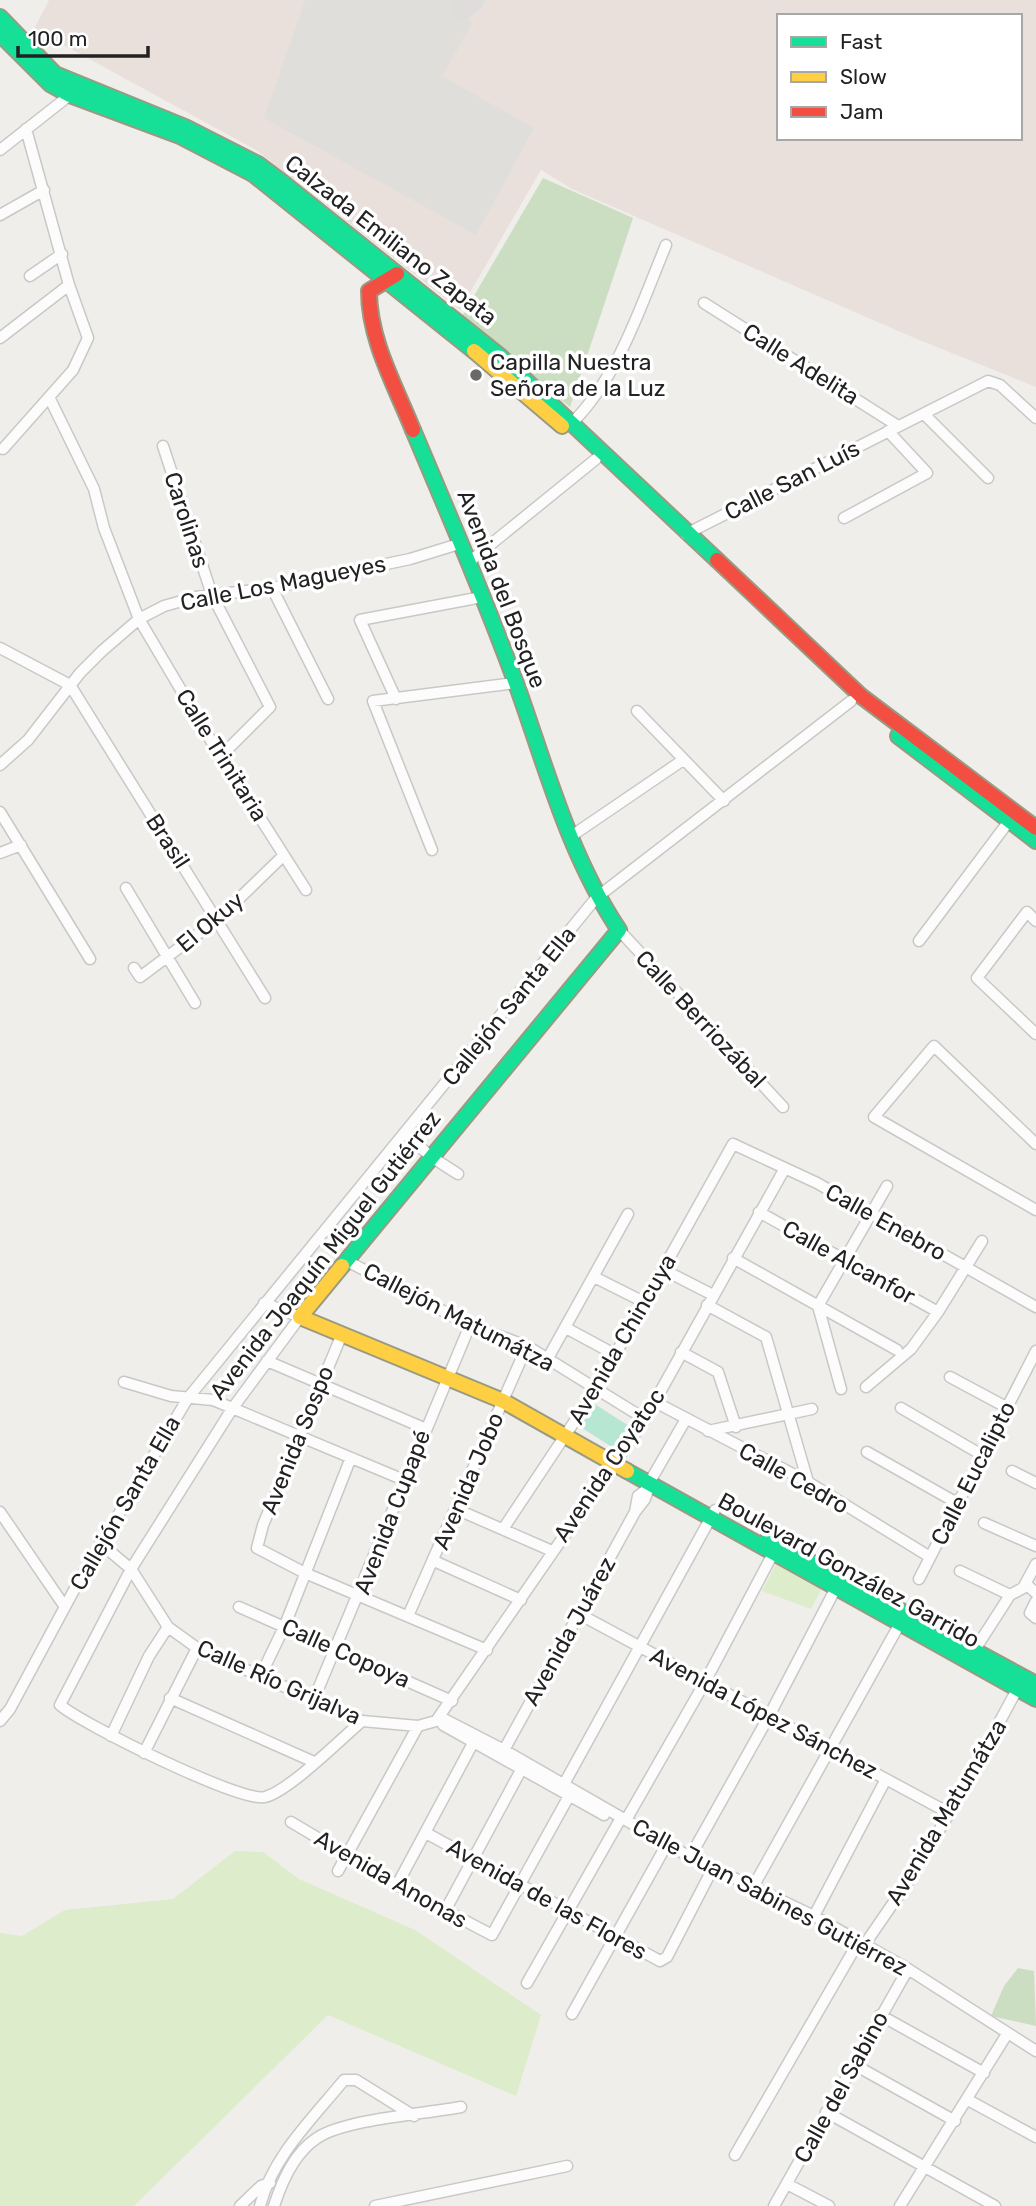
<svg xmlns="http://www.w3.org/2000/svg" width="1036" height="2206" viewBox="0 0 1036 2206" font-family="Rubik,sans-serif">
  <rect width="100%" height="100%" fill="#f0eeeb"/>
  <path fill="#eae0db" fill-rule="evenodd" d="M49 0H1036V387L912 337 572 189 541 170 460 310 256 150 34 29ZM779 16H1020V138H779Z"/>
  <path fill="#e0deda" d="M305 0H454L463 8 472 24 442 76 534 128 476 235 264 118Z"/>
  <path fill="#ddeccb" d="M777 1562 822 1588 811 1609 762 1591Z
    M235 1851 263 1852 299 1879 415 1930 541 2015 516 2096 328 2015 134 2206H0V1933L22 1936 65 1910 173 1899Z"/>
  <path fill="#cbdec1" d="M543 178 633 218 570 407 461 318Z
    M1018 1968 1034 1971 1036 2026 991 2016 1004 1986Z"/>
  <path fill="#b7e6d2" d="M593 1403 629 1426 615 1449 579 1426Z"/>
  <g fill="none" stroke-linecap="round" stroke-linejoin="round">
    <path stroke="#dedddc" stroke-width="23" d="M463 8 473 0"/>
    <defs>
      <path id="street" d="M0 150 70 95
        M0 215 44 190
        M30 276 62 254
        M704 303 898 426
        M0 338 69 285
        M50 399 94 489 104 528 139 619 210 739 306 890
        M924 414 988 478
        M572 423C619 376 641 305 666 245
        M163 446 212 595 270 707 220 757
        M3 449 73 370 88 338 69 285 26 129
        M844 518 927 473 888 431
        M686 534 988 381 1000 385 1036 418
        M469 562 596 459
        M272 588 328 699
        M0 648 70 685 265 998
        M396 699 360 620 482 597
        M637 711 724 801
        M0 765 28 740 80 673 102 651 139 619 164 606 196 597 272 588 410 559 462 543
        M0 812 90 959
        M570 837 683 760
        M432 850 373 701 515 683
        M0 853 21 845
        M126 888 195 1003
        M1036 921 1027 912 977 978 1036 1034
        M619 930 783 1107
        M919 941 1009 821
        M134 968 140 977 218 919 283 856
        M406 1134 430 1156 458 1174
        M1036 1144 934 1046 874 1117 1036 1210
        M759 1212 938 1312
        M733 1258 897 1350
        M345 1260 470 1325 527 1346 645 1419
        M664 1270 713 1295
        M594 1277 646 1303
        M264 1303 300 1317 232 1409 131 1569 60 1705C82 1724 241 1803 265 1797 289 1791 341 1739 362 1721
        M707 1305 766 1337 808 1482
        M566 1328 616 1355
        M342 1334 263 1525 257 1548 305 1573 487 1650
        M681 1352 718 1372 736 1427
        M548 1358 628 1214
        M267 1361 424 1428
        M950 1377 1006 1407
        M124 1382 171 1396 213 1400 404 1480
        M866 1387 911 1349 938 1312 982 1241
        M841 1389 818 1306 887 1186
        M655 1402 808 1482 930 1557
        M901 1408 982 1455
        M708 1431 812 1409
        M867 1452 957 1503
        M1012 1471 1036 1483
        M456 1509 552 1551
        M0 1512 65 1607
        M635 1512 638 1496 646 1490
        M984 1523 1036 1546
        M503 1529 596 1389 733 1144 817 1183 1036 1307
        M100 1543 131 1569 168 1627 197 1648 362 1721 418 1726 436 1721 645 1419 785 1168
        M434 1561 521 1600
        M960 1571 1010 1595
        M919 1579 1036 1351
        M1026 1584 1036 1593
        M1036 1601 1030 1613 1036 1618
        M239 1607 452 1701
        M579 1614 949 1813
        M408 1616 527 1346
        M974 1651 1010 1595 1023 1588 1036 1564
        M261 1675 285 1625 350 1460
        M170 1698 314 1762
        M314 1699 470 1325
        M440 1717 504 1750 690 1857 814 1916 908 1969 1036 2051
        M0 1721 10 1709 80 1579 188 1398 596 898 851 701
        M443 1725 604 1815
        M111 1736 149 1656 168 1627
        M504 1750 635 1512 645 1499 652 1478 686 1419
        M144 1753 197 1648
        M564 1784 715 1510
        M626 1820 705 1682 776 1548
        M291 1822 397 1885 492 1935 569 1796
        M426 1833 660 1961 667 1957 713 1868
        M690 1857 769 1716 838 1584
        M338 1871 418 1726
        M397 1885 473 1743
        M753 1887 903 1618
        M445 1911 521 1770
        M814 1916 886 1779
        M865 1944 909 1880 955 1804 1020 1684
        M527 1983 621 1818
        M572 2014 667 1844
        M880 2015 984 2073
        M853 2064 955 2121
        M968 2100 1036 2137
        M826 2112 995 2206
        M735 2155 859 1941
        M787 2184 829 2206
        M240 2206 261 2186 270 2183
        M260 2206C272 2157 313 2118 344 2080H356L414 2116
        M274 2206C282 2181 294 2153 317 2138 346 2119 424 2114 461 2107
        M375 2206 567 2166
        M774 2206 908 1969
        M900 2206 1007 2034"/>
      <path id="fast" d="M0 17 55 74 185 127 258 164 282 182 500 356 717 560
        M0 34 50 84 70 95 180 136 253 174 474 351
        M898 736 1036 841
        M342 1266 619 930C569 855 547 770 517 686 485 599 449 515 413 430
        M627 1471 1036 1699
        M768 1539 1036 1684"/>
      <path id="slow" d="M474 351 562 426
        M342 1266 300 1317 503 1401 627 1471"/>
      <path id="jam" d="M397 274 369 291C369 340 395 385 413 430
        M717 560 861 696 1036 828"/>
    </defs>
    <use href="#street" stroke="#c9c8c7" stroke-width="13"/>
    <use href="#fast" stroke="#999a82" stroke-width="18"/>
    <use href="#slow" stroke="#999a82" stroke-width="18"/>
    <use href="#jam" stroke="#999a82" stroke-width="18"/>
    <use href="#street" stroke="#fdfcfc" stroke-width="10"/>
    <use href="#fast" stroke="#16e098" stroke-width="14"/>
    <use href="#slow" stroke="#ffcf43" stroke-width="14"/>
    <use href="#jam" stroke="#f24e42" stroke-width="14"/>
  </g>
  <circle fill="#6a6968" stroke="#fff" stroke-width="2.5" cx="476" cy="375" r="7"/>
  <g text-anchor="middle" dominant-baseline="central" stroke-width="7" stroke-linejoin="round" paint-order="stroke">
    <g font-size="23" fill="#222" stroke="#fff">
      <text transform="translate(391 240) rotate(38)">Calzada Emiliano Zapata</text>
      <text transform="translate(801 364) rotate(32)">Calle Adelita</text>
      <text transform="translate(792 480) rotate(-27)">Calle San Luís</text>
      <text transform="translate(187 520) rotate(72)">Carolinas</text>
      <text transform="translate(283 583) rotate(-11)">Calle Los Magueyes</text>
      <text transform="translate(502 589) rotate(69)">Avenida del Bosque</text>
      <text transform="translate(222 755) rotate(58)">Calle Trinitaria</text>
      <text transform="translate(168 841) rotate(57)">Brasil</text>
      <text transform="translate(210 922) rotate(-40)">El Okuy</text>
      <text transform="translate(509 1006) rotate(-51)">Callejón Santa Ella</text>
      <text transform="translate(701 1019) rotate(47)">Calle Berriozábal</text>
      <text transform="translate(886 1222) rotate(29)">Calle Enebro</text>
      <text transform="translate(325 1255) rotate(-52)">Avenida Joaquín Miguel Gutiérrez</text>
      <text transform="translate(849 1262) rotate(29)">Calle Alcanfor</text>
      <text transform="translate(459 1317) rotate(27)">Callejón Matumátza</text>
      <text transform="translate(622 1339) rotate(-60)">Avenida Chincuya</text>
      <text transform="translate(297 1440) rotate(-68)">Avenida Sospo</text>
      <text transform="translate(609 1465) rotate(-56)">Avenida Coyatoc</text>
      <text transform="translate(973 1473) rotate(-63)">Calle Eucalipto</text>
      <text transform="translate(794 1478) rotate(29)">Calle Cedro</text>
      <text transform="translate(468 1481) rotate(-67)">Avenida Jobo</text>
      <text transform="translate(125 1503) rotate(-60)">Callejón Santa Ella</text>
      <text transform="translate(392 1512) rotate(-69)">Avenida Cupapé</text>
      <text transform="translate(849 1570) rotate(29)">Boulevard González Garrido</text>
      <text transform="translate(569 1631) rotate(-61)">Avenida Juárez</text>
      <text transform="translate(346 1653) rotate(24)">Calle Copoya</text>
      <text transform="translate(279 1682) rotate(24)">Calle Río Grijalva</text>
      <text transform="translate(764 1713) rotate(28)">Avenida López Sánchez</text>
      <text transform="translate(946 1812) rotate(-59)">Avenida Matumátza</text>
      <text transform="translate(391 1879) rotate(30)">Avenida Anonas</text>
      <text transform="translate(770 1897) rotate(28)">Calle Juan Sabines Gutiérrez</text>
      <text transform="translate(547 1899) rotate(29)">Avenida de las Flores</text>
      <text transform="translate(841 2087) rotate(-61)">Calle del Sabino</text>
    </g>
    <g font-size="23" fill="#222" stroke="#fff" text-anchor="start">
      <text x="490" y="362">Capilla Nuestra<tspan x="490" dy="26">Señora de la Luz</tspan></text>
    </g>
  </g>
  <rect x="777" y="14" width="245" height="126" fill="#ffffff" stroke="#a7a7a7" stroke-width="2"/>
  <rect x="791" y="37" width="35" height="10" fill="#16e098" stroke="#a7a7a7" stroke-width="2"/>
  <text x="840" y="49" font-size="21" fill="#222222">Fast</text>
  <rect x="791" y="72" width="35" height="10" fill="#ffcf43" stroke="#a7a7a7" stroke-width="2"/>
  <text x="840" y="84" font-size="21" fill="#222222">Slow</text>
  <rect x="791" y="107" width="35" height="10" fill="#f24e42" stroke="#a7a7a7" stroke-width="2"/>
  <text x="840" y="119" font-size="21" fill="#222222">Jam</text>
  <path d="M18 46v10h130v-10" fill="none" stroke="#222222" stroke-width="3.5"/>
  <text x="28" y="46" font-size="21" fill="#222222" stroke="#ffffff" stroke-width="5" paint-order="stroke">100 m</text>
</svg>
